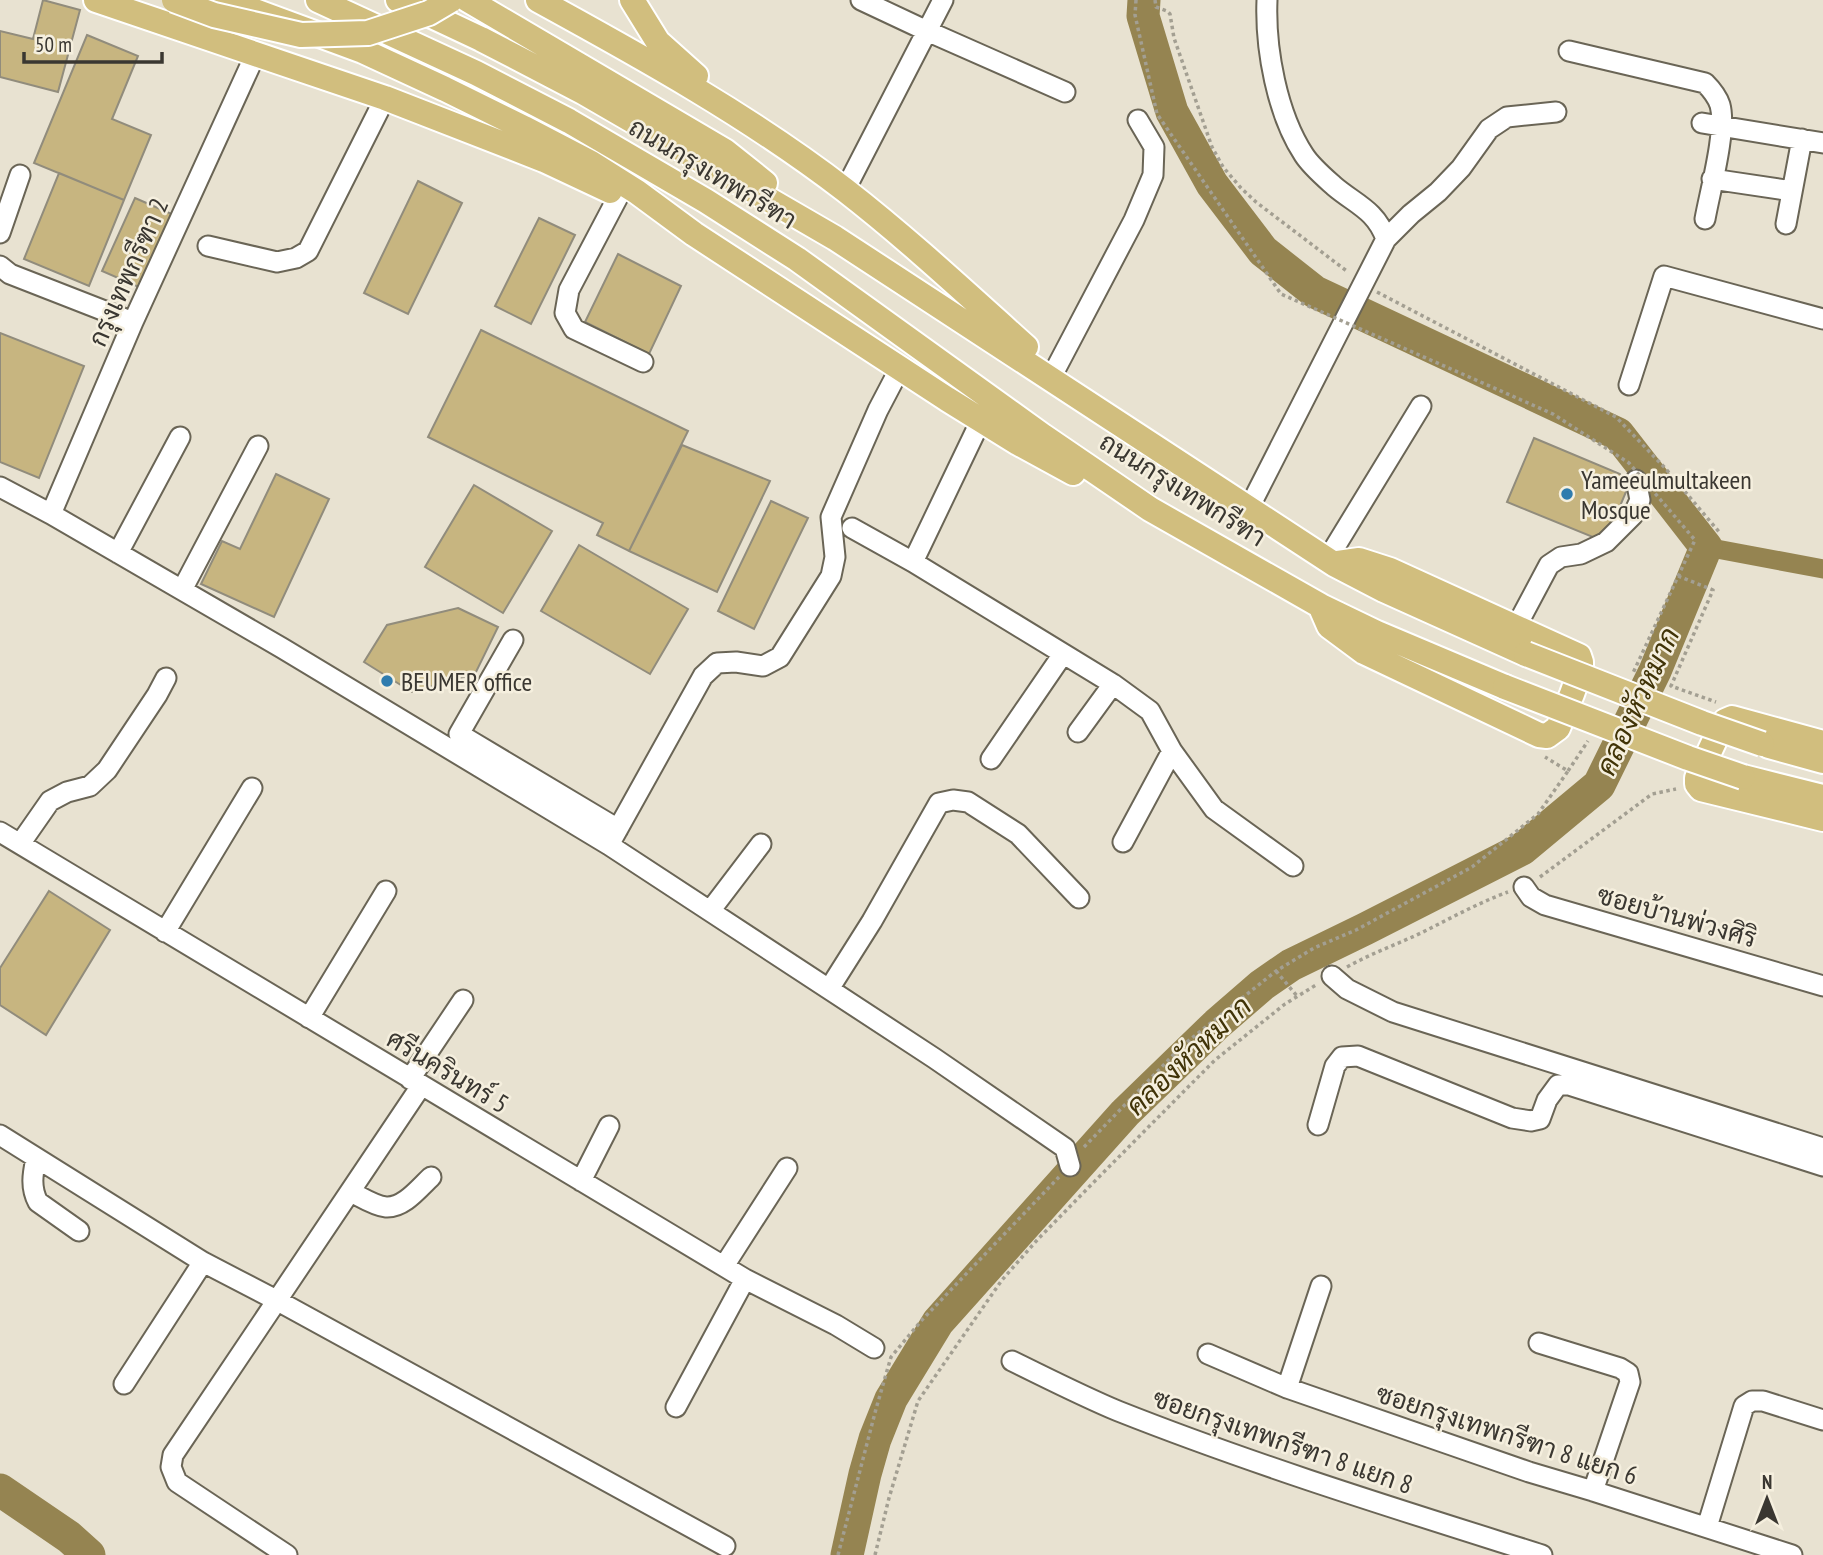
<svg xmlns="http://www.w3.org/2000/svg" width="1823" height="1555" viewBox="0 0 1823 1555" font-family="'PT Sans Narrow',Sarabun,sans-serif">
  <rect width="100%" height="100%" fill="#e8e2d1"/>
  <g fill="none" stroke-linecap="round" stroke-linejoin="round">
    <path stroke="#958451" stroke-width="19" d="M1706 547 1823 569"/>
    <path stroke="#958451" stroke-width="33" d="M0 1490 69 1537 89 1555
      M847 1555 865 1474 875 1439 891 1399 938 1322 1125 1113 1217 1024 1262 985 1291 965 1365 929 1522 849 1599 785 1655 671 1706 547 1618 434 1315 292 1263 251 1212 184 1172 112 1143 16 1144 0"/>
  </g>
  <path fill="#c7b580" stroke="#918c7c" stroke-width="2" d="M43 0 80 10 58 92 0 77V31L33 39Z
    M87 35 138 56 112 119 151 135 124 200 34 163Z
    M59 173 124 200 89 286 24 259Z
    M418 181 462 203 408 314 364 293Z
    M135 198 174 215 141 288 102 271Z
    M539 218 575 235 531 324 495 306Z
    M618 254 681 286 649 354 585 322Z
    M481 330 688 431 629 551 597 535 603 523 428 437Z
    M0 333 84 366 39 478 0 462Z
    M1534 438 1620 474 1628 487 1605 542 1507 502Z
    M682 445 770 481 717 592 629 551Z
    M276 474 329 499 274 617 201 584 222 541 240 549Z
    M474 485 552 531 503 613 425 567Z
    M771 501 808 518 754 629 718 611Z
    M579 545 688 609 650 674 541 611Z
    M458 608 498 627 475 674 412 692 364 662 387 625Z
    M49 891 110 930 46 1035 0 1005V968Z"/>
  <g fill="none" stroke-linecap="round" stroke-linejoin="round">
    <defs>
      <path id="minor" d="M861 0 927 31 1065 92
        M1569 51 1705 83C1712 90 1717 96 1720 105 1727 130 1710 191 1705 219
        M1702 123 1823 143
        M1712 179 1792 191
        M845 190 943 0
        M619 195 569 290 565 313 574 329 643 362
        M1786 224 1802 139
        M0 233 20 175
        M1386 239 1411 214 1438 192 1461 168 1489 129 1507 117 1556 112
        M208 246 277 262 296 258 308 251 385 98
        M0 266 10 274 133 322
        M1054 372 1134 220 1153 175 1154 147 1138 120
        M1629 385 1664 276 1823 319
        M0 487 51 514 282 648 609 845 934 1058 1065 1148 1070 1166
        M1249 508 1386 239C1376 210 1355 204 1334 186 1324 177 1311 166 1304 155 1277 114 1265 49 1267 0
        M51 514 133 322 256 53
        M852 528 913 562 1113 684 1150 711 1172 751 1214 809 1293 866
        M118 553 180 437
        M1327 560 1421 406
        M913 562 981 420
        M182 590 258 446
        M1516 627 1549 565 1561 557 1581 554 1606 542 1633 515 1640 500 1636 480
        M513 640 459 734 618 829
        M1078 732 1113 684
        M991 759 1063 654
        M0 832 745 1279 836 1325 874 1348
        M1123 842 1172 751
        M20 844 50 801 67 792 90 786 107 770 157 695 166 678
        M609 845 703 676 717 663 736 662 763 666 780 657 831 576 835 557 831 517 878 410 900 368
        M1524 887 1531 897 1545 905 1823 986
        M710 911 761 844
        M165 932 252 788
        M1332 976 1347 989 1393 1012 1823 1148
        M829 989 872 921 939 803 953 800 968 802 1018 834 1079 898
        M309 1018 386 891
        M410 1079 463 1000
        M1318 1125 1335 1066 1342 1057 1358 1056 1512 1118 1531 1121 1540 1119 1547 1100 1558 1085H1569L1823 1166
        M0 1135 203 1262 278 1301 725 1546
        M36 1158C33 1173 30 1187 38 1202L79 1231
        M581 1181 609 1126
        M351 1192C361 1197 375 1206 386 1207 404 1208 419 1188 431 1177
        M724 1266 787 1168
        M1539 1343 1620 1368 1628 1373 1630 1382 1593 1491
        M1208 1354 1287 1388 1529 1472 1593 1491 1792 1555
        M1012 1361C1047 1378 1082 1396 1118 1411 1257 1466 1400 1510 1542 1555
        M124 1384 203 1262
        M1287 1388 1321 1286
        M676 1407 745 1279
        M1707 1527 1744 1406 1752 1401H1763L1823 1420
        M287 1555 177 1482 171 1467 173 1455 421 1086"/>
      <path id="major" d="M96 0 385 98 544 160 610 191
        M225 0 363 51 445 89 524 128 591 163 637 192 694 234 947 399 1018 443 1073 473
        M318 0 476 73 569 121 706 201 797 259 1043 436 1150 509 1321 606 1377 633 1505 687
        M398 0 481 39 583 92 835 238 1334 564 1384 590 1526 654
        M468 0 725 151 765 183
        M538 0C644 58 750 117 845 190 908 239 967 294 1026 347
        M632 0 658 42 696 76
        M1322 610 1329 626 1364 652 1539 735 1547 736 1558 728 1572 694 1581 669V662L1579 656 1390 570 1359 560 1338 563
        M1823 743 1732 718 1725 721 1721 727 1697 778V784L1701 789 1823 819
        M1769 746 1823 761
        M1743 777 1823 797"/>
    </defs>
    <use href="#minor" stroke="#6a6556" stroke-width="23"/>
    <use href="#major" stroke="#fff" stroke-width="28"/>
    <path stroke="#a39f92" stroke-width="3.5" stroke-dasharray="3.5 3.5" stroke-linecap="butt" d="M1155 0 1156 7 1167 11 1170 14 1174 38 1212 147 1223 167 1241 188 1256 202 1348 272
      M1377 292 1616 417 1665 468 1720 533
      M1678 576 1713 590 1671 686 1716 702
      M1540 877 1652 794 1676 789
      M1347 967C1372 953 1398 944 1423 932 1451 918 1478 903 1508 892
      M1276 971 1297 996
      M1084 1147 1182 1046 1276 971 1314 948 1356 930 1472 867 1538 814 1568 771 1545 757
      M838 1555 876 1409 891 1357 921 1321 1059 1177
      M875 1555 889 1498 918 1401 1002 1280 1038 1239 1089 1187 1215 1060 1285 1004 1316 985"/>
    <use href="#minor" stroke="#fff" stroke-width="19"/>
    <use href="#major" stroke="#d1be7e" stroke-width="24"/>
    <defs>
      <path id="major-bridge" d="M174 0 214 15 301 35 368 33 429 13 451 0
        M1526 654 1702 723 1762 744
        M1505 687 1688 758 1743 777"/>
    </defs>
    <use href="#major-bridge" stroke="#fff" stroke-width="28" stroke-linecap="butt"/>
    <path stroke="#a39f92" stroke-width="3.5" stroke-dasharray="3.5 3.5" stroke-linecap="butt" d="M1136 0 1135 15 1157 114 1281 294 1553 414 1629 463 1695 540 1633 673
      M1568 771 1588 741"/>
    <use href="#major-bridge" stroke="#d1be7e" stroke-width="24"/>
  </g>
  <g fill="#2f7cae" stroke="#f5efde" stroke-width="2.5">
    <circle cx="1567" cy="494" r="7"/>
    <circle cx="387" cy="681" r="7"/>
  </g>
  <g text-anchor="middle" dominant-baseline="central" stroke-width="5" stroke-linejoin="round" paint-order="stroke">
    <g font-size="26" fill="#3a3731" stroke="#f5efde">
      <text transform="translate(713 173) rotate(31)">ถนนกรุงเทพกรีฑา</text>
      <text transform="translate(128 272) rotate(-66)">กรุงเทพกรีฑา 2</text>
      <text transform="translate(1183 489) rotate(32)">ถนนกรุงเทพกรีฑา</text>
      <text transform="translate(1677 916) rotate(16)">ซอยบ้านพ่วงศิริ</text>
      <text transform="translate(448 1071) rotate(31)">ศรีนครินทร์ 5</text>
      <text transform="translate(1507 1434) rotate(18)">ซอยกรุงเทพกรีฑา 8 แยก 6</text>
      <text transform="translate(1283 1441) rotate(19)">ซอยกรุงเทพกรีฑา 8 แยก 8</text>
    </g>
    <g font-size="26" fill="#3a3731" stroke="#f5efde" text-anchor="start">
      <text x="1581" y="479">Yameeulmultakeen<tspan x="1581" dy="30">Mosque</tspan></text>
      <text x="401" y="681">BEUMER office</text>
    </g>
    <g font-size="28" font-style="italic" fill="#403307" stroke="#f5efde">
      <text transform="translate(1637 701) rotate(-65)">คลองหัวหมาก</text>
      <text transform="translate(1188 1055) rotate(-43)">คลองหัวหมาก</text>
    </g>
  </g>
  <g transform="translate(1767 1499)" stroke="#f5efde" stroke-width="5" paint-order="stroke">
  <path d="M0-5L12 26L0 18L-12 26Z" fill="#3a3731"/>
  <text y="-10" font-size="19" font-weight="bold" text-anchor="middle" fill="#3a3731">N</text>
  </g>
  <path d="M24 52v10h138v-10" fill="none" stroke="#3a3731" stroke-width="3.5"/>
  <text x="35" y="52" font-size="21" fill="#3a3731" stroke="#f5efde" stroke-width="5" paint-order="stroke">50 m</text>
</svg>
